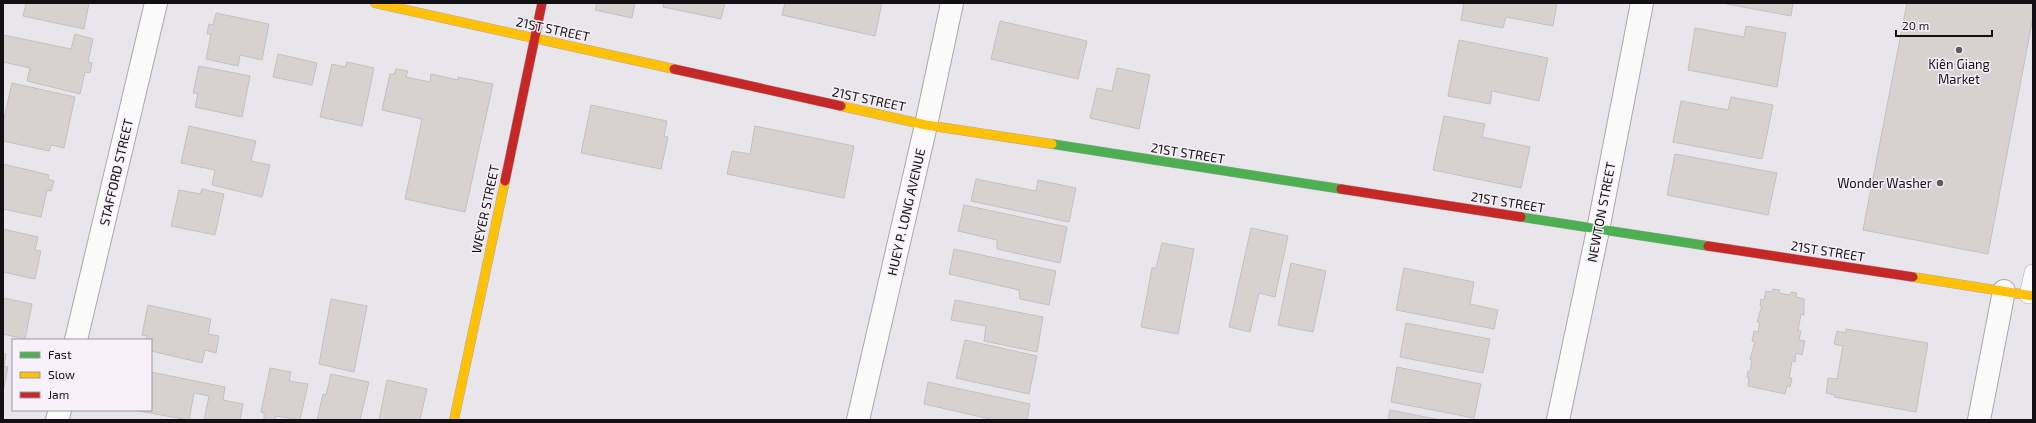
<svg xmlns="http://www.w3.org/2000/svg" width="2036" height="423" viewBox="0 0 2036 423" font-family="'Exo 2',sans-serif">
  <rect width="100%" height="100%" fill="#e9e6eb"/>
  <path fill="#d7d2cf" stroke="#c2c0c0" d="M26 3H89L84 29 23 16Z
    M597 3H635L632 18 595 10Z
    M664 3H725L721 19 663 7Z
    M785 3H882L875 36 782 15Z
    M1464 3H1557L1553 26 1506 17 1503 28 1461 20Z
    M1722 3H1793L1791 16Z
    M1907 3H2033V17L1988 254 1863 230Z
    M216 13 269 24 262 60 240 55 238 66 206 59 211 34H207L209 24 213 25Z
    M1000 21 1087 41 1078 79 991 59Z
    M1746 26 1786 33 1777 87 1688 70 1695 28 1744 37Z
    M75 34 93 39 88 62 92 63 90 73 85 72 80 94 27 81 30 68 3 62V35L71 49Z
    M1459 40 1548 58 1539 101 1492 91 1490 104 1448 96Z
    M278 54 317 63 312 85 273 77Z
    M347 62 374 68 362 126 320 117 332 64 345 67Z
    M199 66 250 76 242 117 195 107 198 94 193 93Z
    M1117 68 1150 75 1139 129 1090 118 1097 88 1112 91Z
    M396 69 408 71 406 77 430 82 431 74 458 80V77L493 84 465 212 405 199 422 119 382 110 390 74H394Z
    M12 83 75 97 64 148 51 145 49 151 3 141V123Z
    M1731 97 1773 105 1762 159 1673 142 1681 101 1728 110Z
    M591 105 667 121 664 136 668 137 661 169 581 153Z
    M1444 116 1485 124 1482 137 1530 147 1521 188 1433 170Z
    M189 126 256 141 251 161 270 165 262 197 212 185 215 170 181 163Z
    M755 126 854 146 844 198 727 174 732 151 750 154Z
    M1675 154 1777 173 1768 215 1667 195Z
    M3 164 49 175 48 179 54 181 51 191 47 190 41 217 3 209Z
    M976 179 1036 191 1038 180 1076 188 1069 222 971 201Z
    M202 189 224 194 215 235 171 226 179 190 200 194Z
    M964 205 1067 227 1060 263 997 249V240L958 231Z
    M1251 228 1288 236 1275 297 1259 293 1250 332 1229 327Z
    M3 229 38 237 35 250 41 251 35 279 3 272Z
    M1162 243 1194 249 1178 334 1141 327 1152 268H1156Z
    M954 249 1056 271 1049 305 1020 299 1019 290 949 274Z
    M1291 263 1326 271 1313 332 1278 325Z
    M1404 268 1474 282 1470 304 1498 310 1494 329 1396 310Z
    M1773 289 1780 290 1779 293 1790 295 1791 292 1797 293 1796 297 1804 299V315L1801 314 1798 331H1801L1799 340 1805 341 1802 355 1796 353 1795 362 1792 361 1789 378H1792L1790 387 1787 386 1785 394 1748 386 1749 378 1747 377 1748 371H1750L1752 360 1750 359 1755 342 1752 341 1754 331 1758 332 1760 322H1757L1762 306H1760L1761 299 1764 300 1766 291 1772 292Z
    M3 298 32 304 25 339 3 334Z
    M331 299 367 306 354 372 319 364Z
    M955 300 1043 317 1037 352 984 341 986 326 951 320Z
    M148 305 211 319 208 334 219 336 216 353 205 350 202 363 151 351V340H146L147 336 142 335Z
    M1406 323 1490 339 1483 373 1400 357Z
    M1846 329 1928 343 1916 412 1834 397 1835 395 1826 393 1828 378 1837 379 1843 346 1834 344 1837 331 1846 333Z
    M965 340 1037 356 1029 394 956 378Z
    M3 353 6 354 4 366 8 367 3 392Z
    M1397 367 1481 384 1474 418 1391 402Z
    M270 368 291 372 289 381 308 384 300 420 276 416 275 420 264 419V413L261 412Z
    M151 372 225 387 223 400 243 404 240 420H204L209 396 194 393 189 420 133 410H151Z
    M331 374 369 382 360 420H317L323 394 326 395Z
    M387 380 427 389 420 420H379Z
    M928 382 1030 404 1027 420H989L990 419 924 404Z
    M1390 410 1441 420H1388Z"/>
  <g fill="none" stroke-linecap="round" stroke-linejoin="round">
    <defs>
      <path id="lane" d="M2028 295 2033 273"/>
      <path id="street" d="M76 340 156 3
        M57 420 60 410
        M858 420 926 125 952 3
        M1558 420 1598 230 1642 3
        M1979 420 2004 291"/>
      <path id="fast" d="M1052 144 1341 189
        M1521 217 1708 246"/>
      <path id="slow" d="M375 3 674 69
        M841 106 926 125 1052 144
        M1913 277 2033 296
        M454 420 505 181"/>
      <path id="jam" d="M674 69 841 106
        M505 181 542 3
        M1341 189 1521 217
        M1708 246 1913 277"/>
    </defs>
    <use href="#lane" stroke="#aaa7ab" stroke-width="18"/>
    <use href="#street" stroke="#aaa7ab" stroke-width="24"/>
    <use href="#fast" stroke="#aaa7ab" stroke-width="10"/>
    <use href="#slow" stroke="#aaa7ab" stroke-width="10"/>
    <use href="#jam" stroke="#aaa7ab" stroke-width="10"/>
    <use href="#lane" stroke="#fcfbfc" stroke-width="17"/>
    <use href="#street" stroke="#fcfbfc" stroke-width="22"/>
    <use href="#fast" stroke="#4caf50" stroke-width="9"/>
    <use href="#slow" stroke="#ffc107" stroke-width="9"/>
    <use href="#jam" stroke="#c62828" stroke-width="9"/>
  </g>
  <g fill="#5d5b5f" stroke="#f8f1fa" stroke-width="1.5">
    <circle cx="1959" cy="50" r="4"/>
    <circle cx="1940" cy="183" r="4"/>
  </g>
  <g text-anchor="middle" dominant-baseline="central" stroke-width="3" stroke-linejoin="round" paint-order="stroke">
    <g font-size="13" fill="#121013" stroke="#f8f1fa">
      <text transform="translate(553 29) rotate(12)">21ST STREET</text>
      <text transform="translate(869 99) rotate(12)">21ST STREET</text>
      <text transform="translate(1188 153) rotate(9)">21ST STREET</text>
      <text transform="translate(116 172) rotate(-77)">STAFFORD STREET</text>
      <text transform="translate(1508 202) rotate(9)">21ST STREET</text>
      <text transform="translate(485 209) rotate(-78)">WEYER STREET</text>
      <text transform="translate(906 212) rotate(-77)">HUEY P. LONG AVENUE</text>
      <text transform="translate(1601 212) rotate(-79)">NEWTON STREET</text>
      <text transform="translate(1828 251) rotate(9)">21ST STREET</text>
    </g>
    <g font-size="13" fill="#121013" stroke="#f8f1fa">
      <text x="1959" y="64">Kiên Giang<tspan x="1959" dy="15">Market</tspan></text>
      <text x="1932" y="183" text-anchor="end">Wonder Washer</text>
    </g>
  </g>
  <rect width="2036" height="423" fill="none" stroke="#121013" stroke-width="8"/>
  <rect x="12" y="339" width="140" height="72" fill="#f8f1fa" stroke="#9c979e"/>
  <rect x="20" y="352" width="20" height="6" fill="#4caf50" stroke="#9c979e"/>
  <text x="48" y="359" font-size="12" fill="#121013">Fast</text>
  <rect x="20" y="372" width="20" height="6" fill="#ffc107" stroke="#9c979e"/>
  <text x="48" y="379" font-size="12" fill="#121013">Slow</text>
  <rect x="20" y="392" width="20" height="6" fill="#c62828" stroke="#9c979e"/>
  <text x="48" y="399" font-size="12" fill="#121013">Jam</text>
  <path d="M1896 30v6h96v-6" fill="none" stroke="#121013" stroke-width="2"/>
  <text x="1902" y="30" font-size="12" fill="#121013" stroke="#f8f1fa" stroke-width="3" paint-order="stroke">20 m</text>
</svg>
